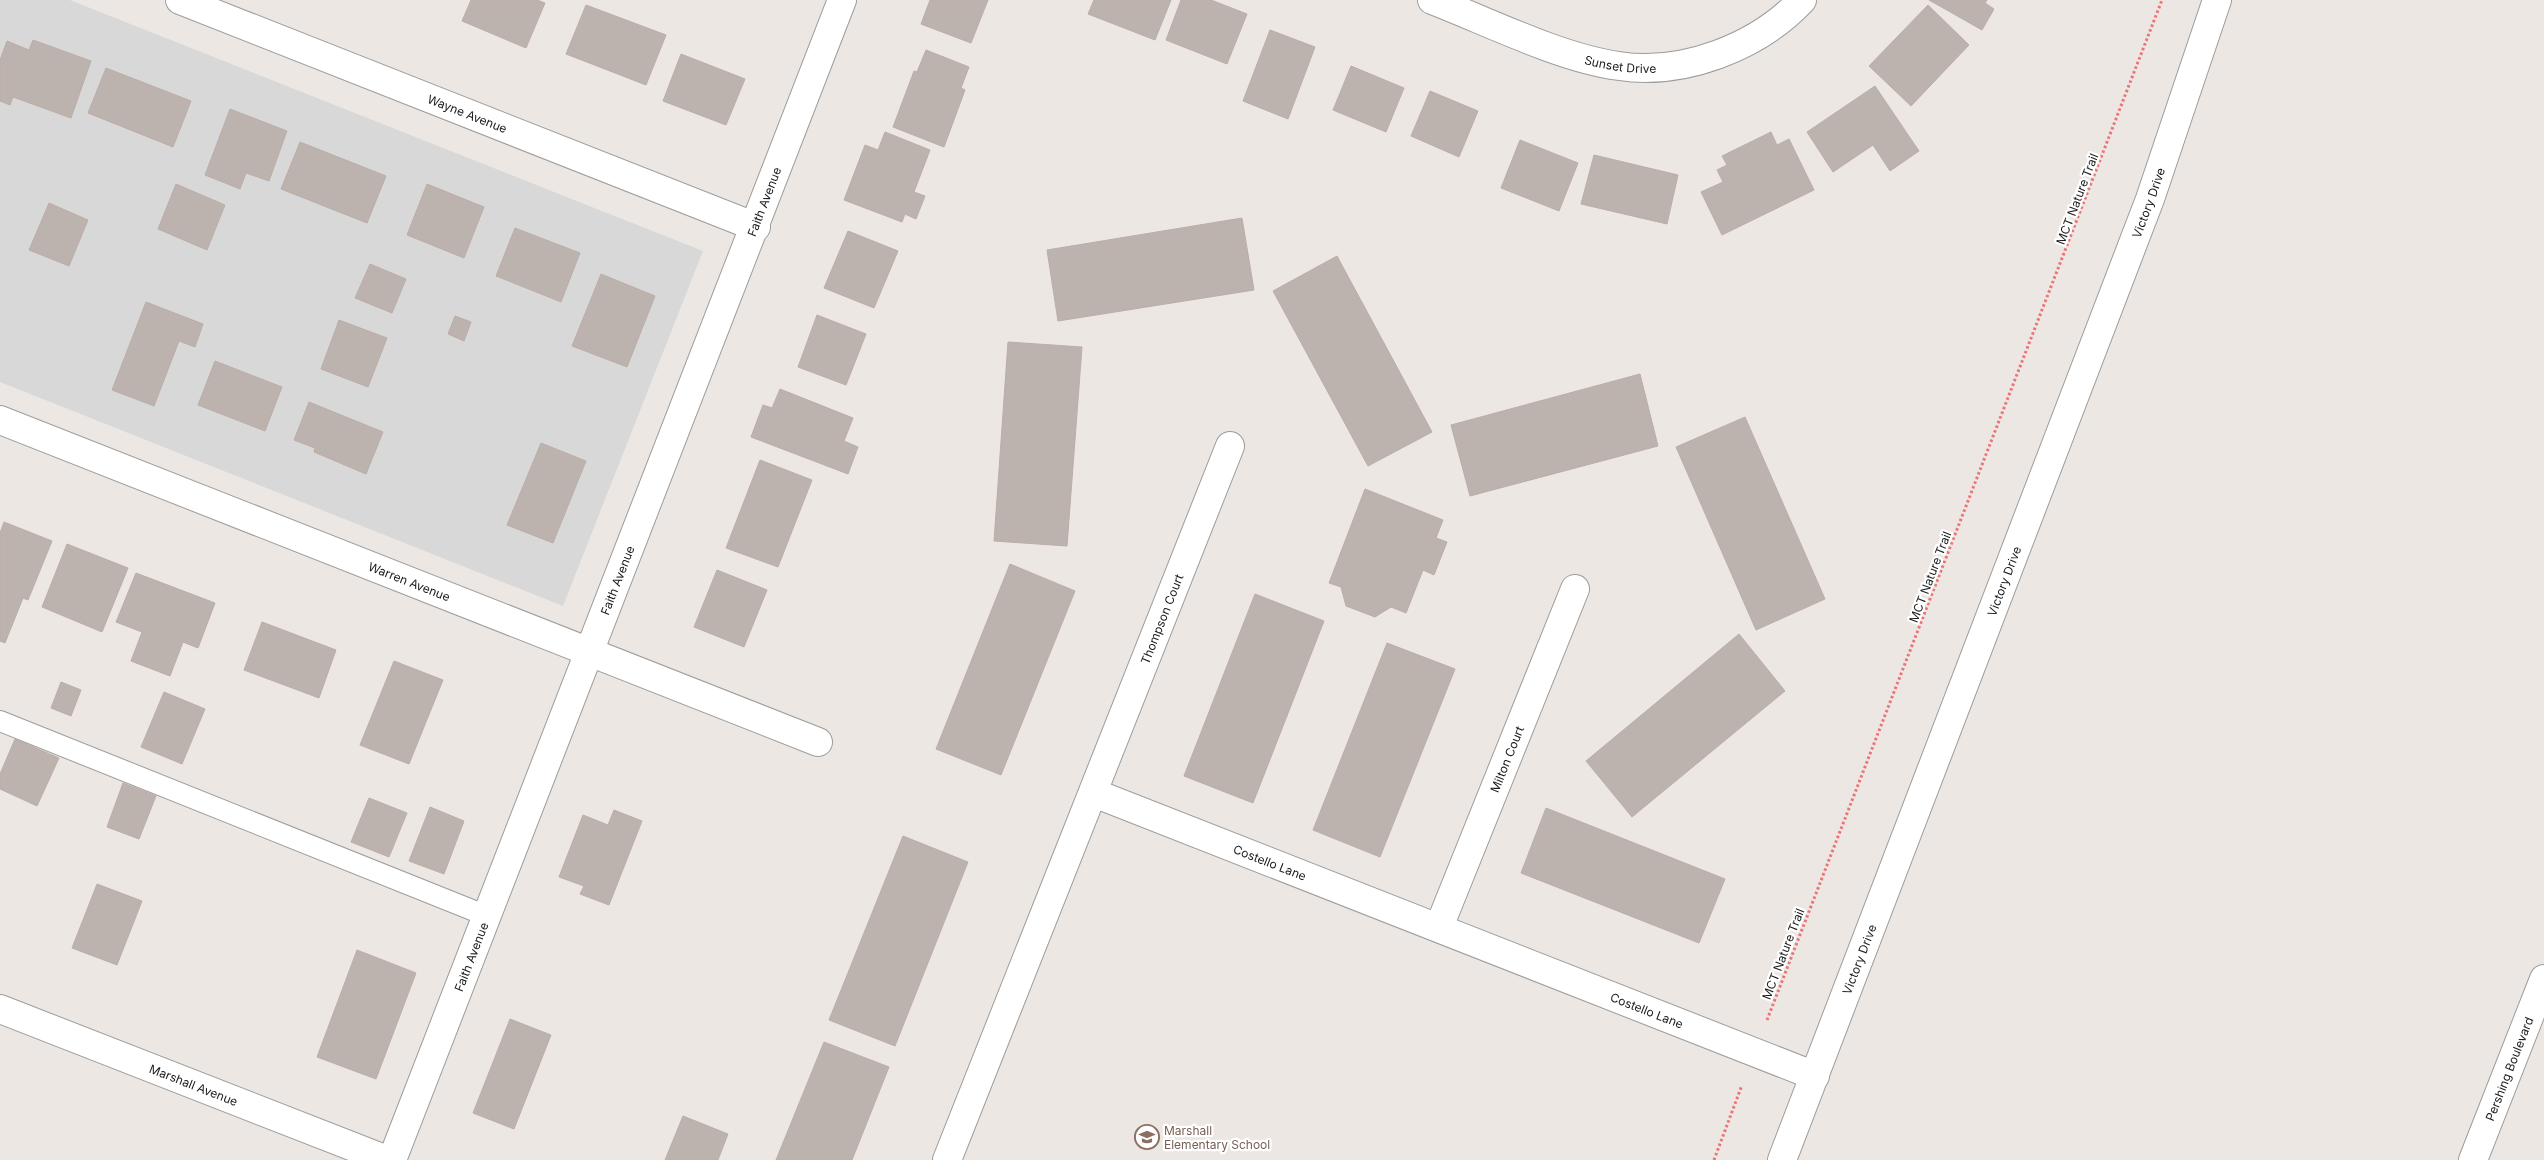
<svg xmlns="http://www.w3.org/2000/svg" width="2544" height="1160" viewBox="0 0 2544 1160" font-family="Inter,sans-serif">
  <rect width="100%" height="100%" fill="#ece7e2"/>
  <path fill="#d9d8d9" d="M0 0H70L703 251 563 606 0 382Z"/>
  <path fill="#bcb3af" stroke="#bcada6" d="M471 0H537L545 3 526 48 462 21Z
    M930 0H988L971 43 921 24Z
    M1094 0H1171L1155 40 1088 14Z
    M1181 0H1211L1247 14 1227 64 1166 40Z
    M1929 0H1987L1985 3 1994 9 1982 30Z
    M586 5 666 35 646 85 566 54Z
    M1928 5 1969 45 1911 106 1869 66Z
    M1270 30 1315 47 1288 119 1243 101Z
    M33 40 91 61 71 118 13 97 10 105 0 101V60L7 41 29 50Z
    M926 50 969 67 961 88 965 90 944 147 893 127 914 71 917 72Z
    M681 54 745 79 726 125 663 101Z
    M1351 66 1404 88 1386 132 1333 110Z
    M106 68 191 101 173 147 88 113Z
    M1875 86 1919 151 1890 171 1873 145 1833 172 1807 132Z
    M1430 91 1478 111 1459 157 1411 136Z
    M230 109 287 131 269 181 246 173 240 189 205 175Z
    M885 132 930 150 914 192 925 196 916 219 905 214 902 222 844 200 865 145 878 150Z
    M1771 132 1777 145 1789 139 1814 190 1722 235 1701 192 1723 182 1717 170 1727 165 1722 156Z
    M1520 140 1578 163 1559 211 1501 188Z
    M300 142 386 176 367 223 281 189Z
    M1594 155 1678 175 1667 224 1581 204Z
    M176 184 225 205 207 250 158 229Z
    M427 184 484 207 464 258 407 235Z
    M49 203 88 220 69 266 29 250Z
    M1242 218 1254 290 1058 321 1047 250Z
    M515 228 580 253 561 302 496 276Z
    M848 231 898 251 874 308 824 288Z
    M1337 256 1432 432 1368 466 1273 291Z
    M370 264 406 279 392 313 355 298Z
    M601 274 655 296 627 367 572 346Z
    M146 302 203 324 195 347 179 341 154 406 112 390Z
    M817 315 866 334 846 385 798 367Z
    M455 316 471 322 464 341 448 334Z
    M339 320 387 338 368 387 321 369Z
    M1008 342 1082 347 1067 546 994 541Z
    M215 361 282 387 265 431 198 405Z
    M1640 374 1658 446 1470 496 1451 425Z
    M780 389 853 418 844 441 858 447 848 474 751 437 763 405 772 408Z
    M309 402 383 432 366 474 314 452 315 448 294 440Z
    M1745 417 1825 599 1756 630 1676 447Z
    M541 443 586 461 553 543 507 525Z
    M760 460 812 480 778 567 726 548Z
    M1365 489 1443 520 1436 538 1447 542 1434 575 1423 570 1406 613 1391 607 1375 617 1346 606 1341 587 1329 583Z
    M4 522 52 541 28 600 23 598 5 643 0 641V533Z
    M67 544 128 568 102 632 42 607Z
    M1010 564 1075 591 1001 775 936 749Z
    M717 570 767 590 744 647 694 627Z
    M136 573 215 603 198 648 183 642 170 676 131 661 142 632 116 622Z
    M1255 594 1324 621 1253 803 1184 776Z
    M262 622 336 650 319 698 244 670Z
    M1739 634 1785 691 1632 817 1586 761Z
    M1387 643 1455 669 1380 857 1313 830Z
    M394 661 443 680 409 764 360 745Z
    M61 682 81 690 71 716 51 708Z
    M164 692 205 709 182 764 141 747Z
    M15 739 59 758 37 806 0 789V774Z
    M123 783 156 796 139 839 107 827Z
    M369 798 407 813 389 857 351 842Z
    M430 807 464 821 444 874 409 861Z
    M1546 808 1725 879 1699 943 1521 873Z
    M614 810 642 821 609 905 580 894 584 886 559 877 583 815 608 825Z
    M903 836 968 862 895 1046 829 1020Z
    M97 884 142 901 117 965 72 948Z
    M357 950 416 973 376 1079 317 1057Z
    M510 1019 551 1035 514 1129 473 1113Z
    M824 1042 889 1067 852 1160H776Z
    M683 1116 728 1134 718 1160H665Z"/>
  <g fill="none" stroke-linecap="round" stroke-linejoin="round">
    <defs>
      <path id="lane" d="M0 721 487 916"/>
      <g id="street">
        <path id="s1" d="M180 0 756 227"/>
        <path id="s2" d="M1432 0C1489 22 1560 58 1619 66 1683 76 1758 47 1802 0"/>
        <path id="s3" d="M0 420 818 742"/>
        <path id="s4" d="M1094 793 1815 1076"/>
        <path id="s5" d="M1439 927 1575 589"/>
        <path id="s6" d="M0 1009 387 1160"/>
        <path id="s7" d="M392 1160 842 0"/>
        <path id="s8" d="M947 1160 1230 446"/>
        <path id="s9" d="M1782 1160 2150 199 2217 0"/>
        <path id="s10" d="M2473 1160 2544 979"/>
      </g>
    </defs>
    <use href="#lane" stroke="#9c9c9c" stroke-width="22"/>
    <use href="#street" stroke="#9c9c9c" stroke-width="30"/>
    <path stroke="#ec7377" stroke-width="3" stroke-dasharray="2.5 2.5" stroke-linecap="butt" d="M1767 1020 2162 0
      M1714 1160 1742 1085"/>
    <use href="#lane" stroke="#fff" stroke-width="20"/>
    <use href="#street" stroke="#fff" stroke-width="28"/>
  </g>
  <defs>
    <symbol id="school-ring" viewBox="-11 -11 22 22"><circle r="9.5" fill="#fff" stroke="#8d6e63" stroke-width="1.5"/><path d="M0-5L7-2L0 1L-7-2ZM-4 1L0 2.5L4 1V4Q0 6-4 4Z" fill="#8d6e63"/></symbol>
  </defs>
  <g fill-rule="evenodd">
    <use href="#school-ring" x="1133" y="1123" width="28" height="28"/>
  </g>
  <g text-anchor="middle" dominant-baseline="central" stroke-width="4.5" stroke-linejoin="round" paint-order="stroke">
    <g font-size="12" fill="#1b1b1b" stroke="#fff">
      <text stroke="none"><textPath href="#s2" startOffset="200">Sunset Drive</textPath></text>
      <text stroke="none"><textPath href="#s1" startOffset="309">Wayne Avenue</textPath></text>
      <text transform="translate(2077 199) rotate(-69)">MCT Nature Trail</text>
      <text stroke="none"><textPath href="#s7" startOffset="1028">Faith Avenue</textPath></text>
      <text stroke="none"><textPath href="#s9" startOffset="1025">Victory Drive</textPath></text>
      <text transform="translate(1930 577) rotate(-69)">MCT Nature Trail</text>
      <text stroke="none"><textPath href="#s7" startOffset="622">Faith Avenue</textPath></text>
      <text stroke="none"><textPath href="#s3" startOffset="440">Warren Avenue</textPath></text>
      <text stroke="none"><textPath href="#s9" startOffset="620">Victory Drive</textPath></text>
      <text stroke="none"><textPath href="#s8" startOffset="582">Thompson Court</textPath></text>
      <text stroke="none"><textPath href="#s5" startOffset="181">Milton Court</textPath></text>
      <text stroke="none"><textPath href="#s4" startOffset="189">Costello Lane</textPath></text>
      <text transform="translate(1783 954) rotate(-69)">MCT Nature Trail</text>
      <text stroke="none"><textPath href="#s7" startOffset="218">Faith Avenue</textPath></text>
      <text stroke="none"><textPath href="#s9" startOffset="215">Victory Drive</textPath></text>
      <text stroke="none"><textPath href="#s4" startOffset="594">Costello Lane</textPath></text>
      <text stroke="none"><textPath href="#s10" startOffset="98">Pershing Boulevard</textPath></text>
      <text stroke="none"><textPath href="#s6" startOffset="208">Marshall Avenue</textPath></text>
    </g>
    <g font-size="12" fill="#785e54" stroke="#fff" text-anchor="start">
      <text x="1164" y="1130">Marshall<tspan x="1164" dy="14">Elementary School</tspan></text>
    </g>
  </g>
</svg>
